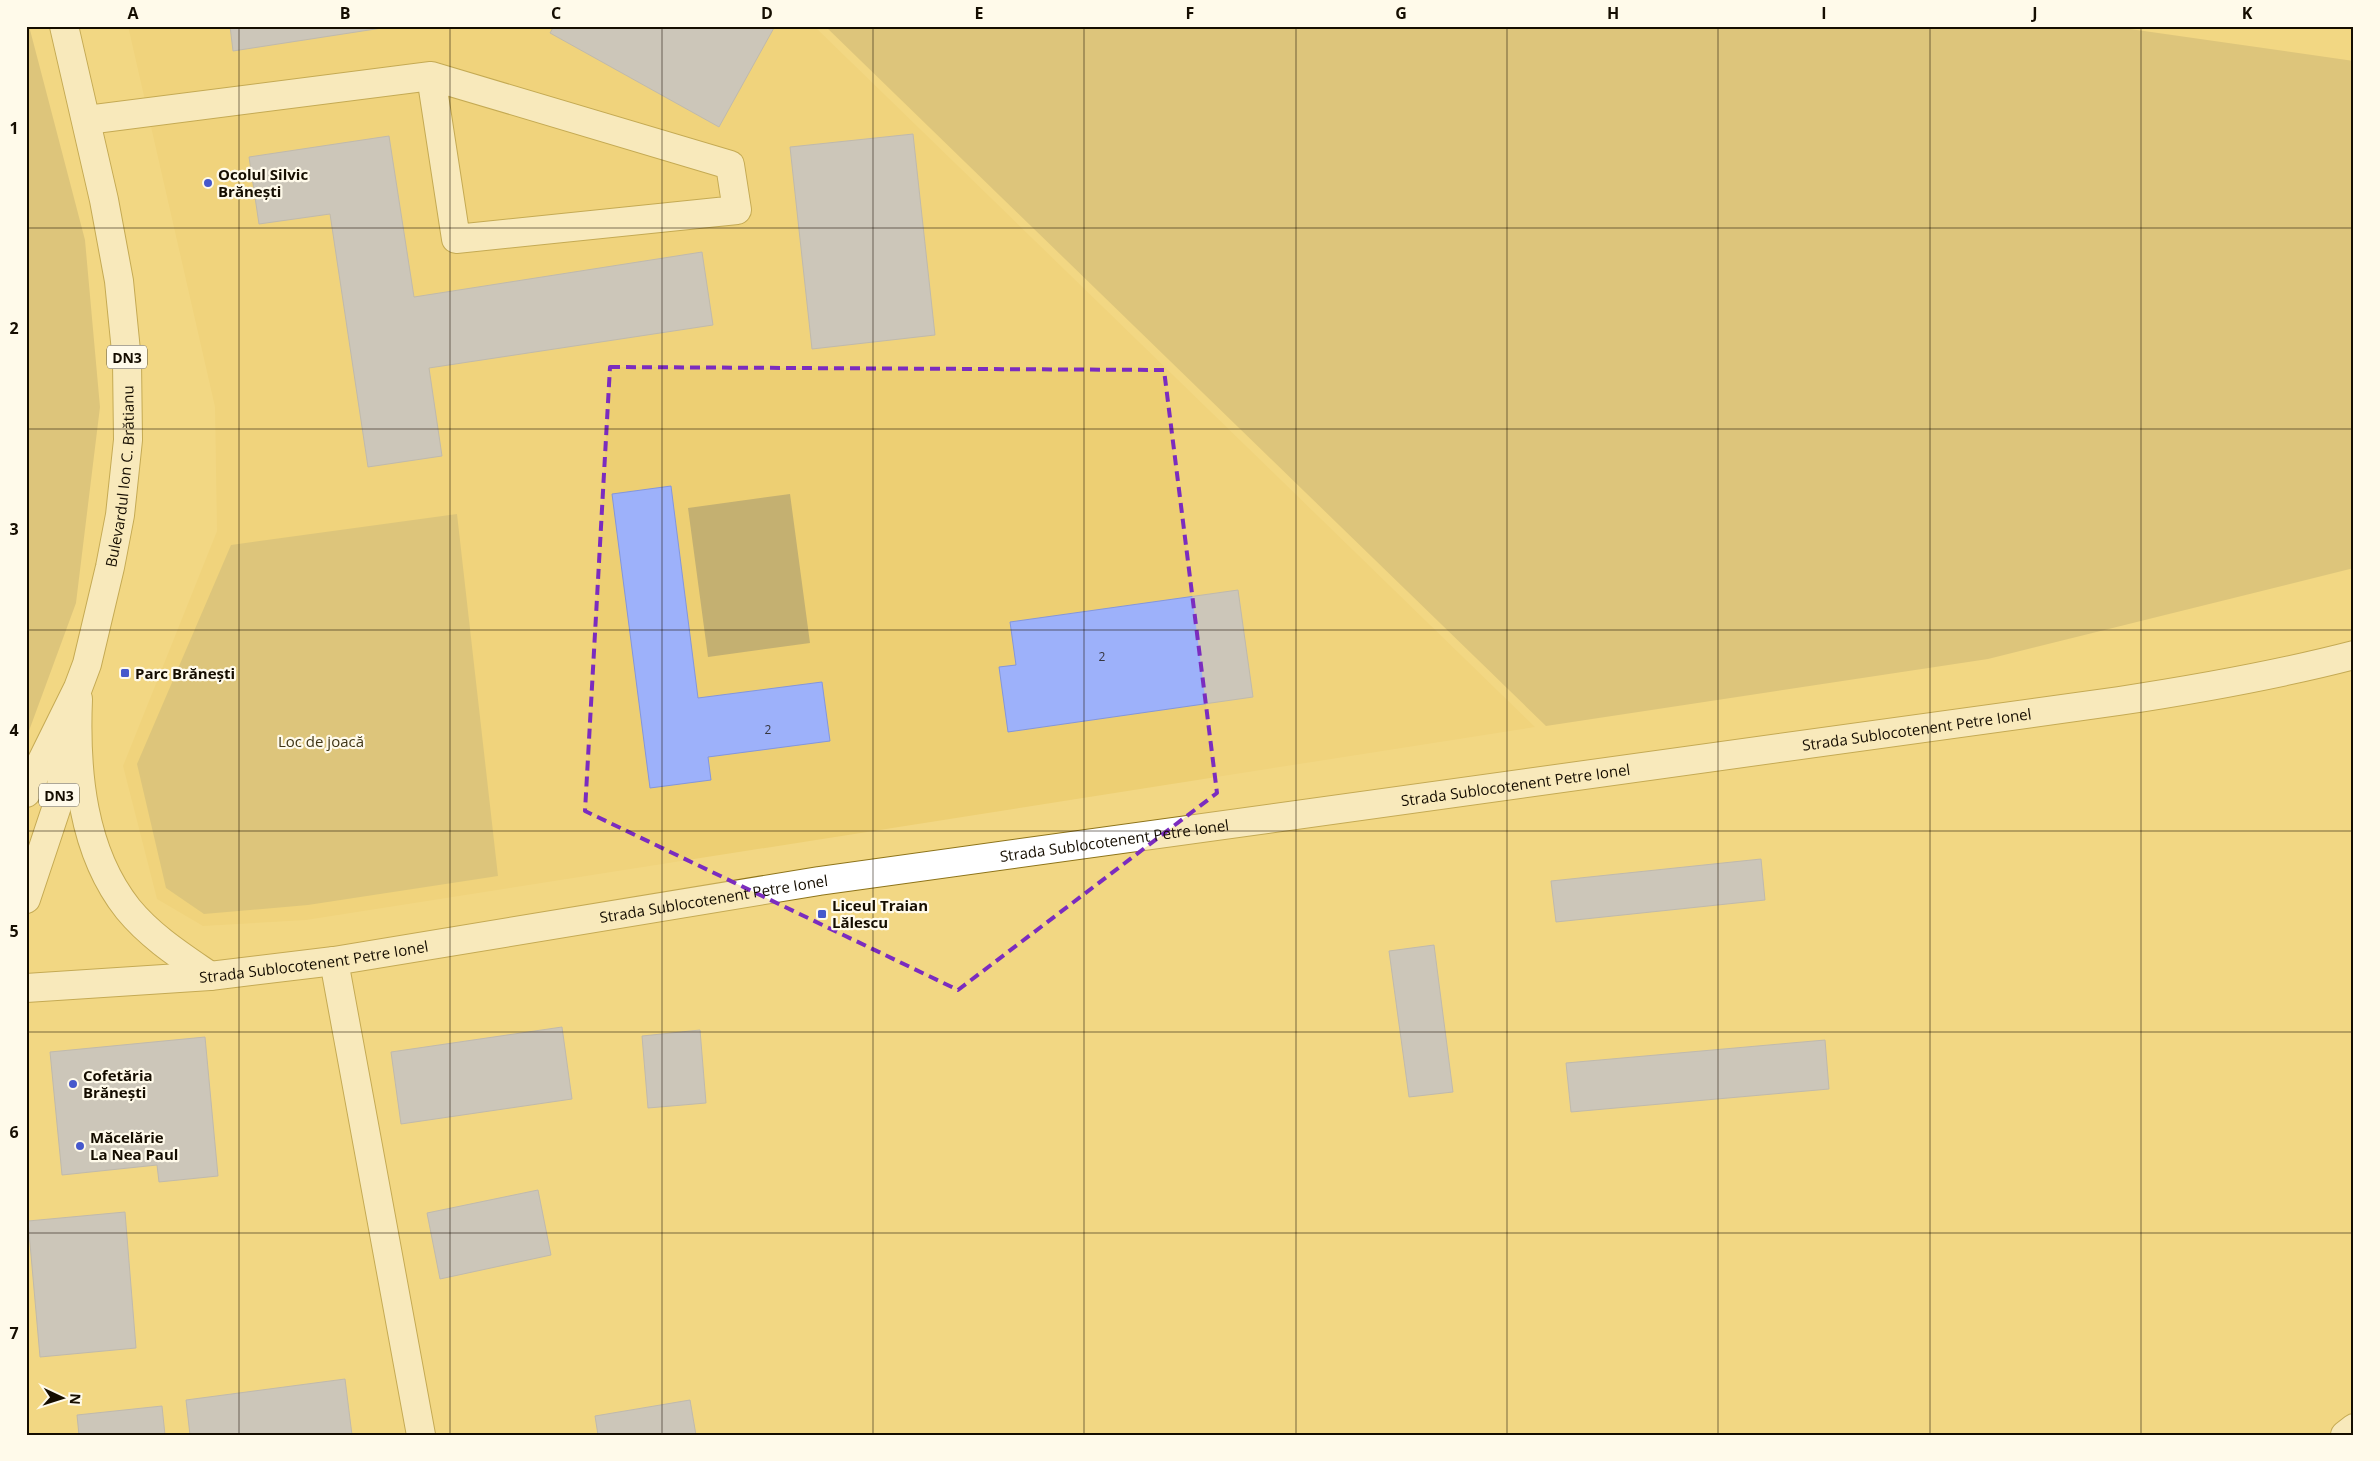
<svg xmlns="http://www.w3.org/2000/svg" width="2380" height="1461" viewBox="0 0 2380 1461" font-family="'Open Sans',sans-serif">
  <rect width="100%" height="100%" fill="#f2d784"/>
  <path fill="#edcf73" d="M128 26H814L1535 727 306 920 203 926 157 899 123 766 217 531 215 407Z"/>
  <path fill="#c4b071" d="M26 26H29L85 240 100 407 76 603 26 739Z
    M825 26H2109L2354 61V568L1988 659 1546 726Z
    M790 494 810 643 708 657 688 508Z
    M457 514 498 876 308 905 204 914 166 888 137 764 231 545Z"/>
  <path fill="#9db1fa" stroke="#8396dd" d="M230 26H395L233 51Z
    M554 26H775L719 127 550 33Z
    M913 134 935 335 812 349 790 147Z
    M389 136 414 297 702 252 713 325 429 368 442 456 368 467 330 214 259 224 249 157Z
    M671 486 698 698 822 682 830 741 708 757 711 780 650 788 612 494Z
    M1238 590 1253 697 1008 732 999 667 1016 665 1010 622Z
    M1761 859 1765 900 1556 922 1551 881Z
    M1434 945 1453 1092 1409 1097 1389 951Z
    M562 1027 572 1099 401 1124 391 1052Z
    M700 1030 706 1103 648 1108 642 1036Z
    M205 1037 218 1176 159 1182 157 1165 62 1175 50 1052Z
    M1825 1040 1829 1089 1571 1112 1566 1063Z
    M538 1190 551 1255 440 1279 427 1213Z
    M125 1212 136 1348 40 1357 28 1221Z
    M345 1379 352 1435H190L186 1400Z
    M690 1400 696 1435H598L595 1416Z
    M162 1406 165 1435H79L77 1415Z"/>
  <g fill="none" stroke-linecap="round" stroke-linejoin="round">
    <defs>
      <path id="minor" d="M87 120 431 76 730 165 737 210 456 239 431 76
        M334 961 421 1435
        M2345 1435 2354 1428"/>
      <g id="major">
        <path d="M78 699C75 771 82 851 128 909 151 937 181 956 210 976"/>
        <path id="s1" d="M26 793 78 688 87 664 110 567 120 515 128 440 127 361 119 281 104 200 64 26"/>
        <path d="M26 899 58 803 67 751"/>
        <path id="s2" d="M26 988 210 976 334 961 819 881 2119 701C2198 689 2277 675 2354 655"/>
      </g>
    </defs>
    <use href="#minor" stroke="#8e741a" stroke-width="30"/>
    <use href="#major" stroke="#8e741a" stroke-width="30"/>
    <use href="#minor" stroke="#fff" stroke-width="28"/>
    <use href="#major" stroke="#fff" stroke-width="28"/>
  </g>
  <path d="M0 0H2380V1461H0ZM610 367 1164 370 1217 793 958 990 585 811Z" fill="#f2d784" fill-opacity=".55" fill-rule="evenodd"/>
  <path fill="none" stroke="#7b2cbf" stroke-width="4" stroke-dasharray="10 6" stroke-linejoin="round" d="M610 367 1164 370 1217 793 958 990 585 811Z"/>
  <path fill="none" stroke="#150d00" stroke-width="1" stroke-opacity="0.55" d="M239 26V1435M450 26V1435M662 26V1435M873 26V1435M1084 26V1435M1296 26V1435M1507 26V1435M1718 26V1435M1930 26V1435M2141 26V1435M26 228H2354M26 429H2354M26 630H2354M26 831H2354M26 1032H2354M26 1233H2354"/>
  <g fill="#4658cc" stroke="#fffaea" stroke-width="2">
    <circle cx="208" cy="183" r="5"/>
    <rect x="120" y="668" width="10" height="10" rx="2.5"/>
    <rect x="817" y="909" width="10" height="10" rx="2.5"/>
    <circle cx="73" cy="1084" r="5"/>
    <circle cx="80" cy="1146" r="5"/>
  </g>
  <g text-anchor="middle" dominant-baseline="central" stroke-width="4.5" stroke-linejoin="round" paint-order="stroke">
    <g font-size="12" fill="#37363e">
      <text x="1102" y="656">2</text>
      <text x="768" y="729">2</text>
    </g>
    <g fill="#fffaea" stroke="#5b5446" stroke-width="1">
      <rect x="107" y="345.5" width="40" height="23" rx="4"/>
      <rect x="39" y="783.5" width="40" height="23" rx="4"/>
    </g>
    <g font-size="14" font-weight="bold" fill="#150d00">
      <text x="127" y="357">DN3</text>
      <text x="59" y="795">DN3</text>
    </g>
    <g font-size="15" font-weight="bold" fill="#150d00" stroke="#fffaea" text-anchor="start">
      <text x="218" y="174">Ocolul Silvic<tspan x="218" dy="17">Brănești</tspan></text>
      <text x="135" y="673">Parc Brănești</text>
      <text x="832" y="905">Liceul Traian<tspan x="832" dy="17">Lălescu</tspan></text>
      <text x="83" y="1075">Cofetăria<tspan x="83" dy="17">Brănești</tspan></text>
      <text x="90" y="1137">Măcelărie<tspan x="90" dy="17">La Nea Paul</tspan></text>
    </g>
    <g font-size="15" fill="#150d00" stroke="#fffaea">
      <text stroke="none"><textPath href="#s1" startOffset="334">Bulevardul Ion C. Brătianu</textPath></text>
      <text stroke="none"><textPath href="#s2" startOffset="1909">Strada Sublocotenent Petre Ionel</textPath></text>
      <text stroke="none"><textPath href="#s2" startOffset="1504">Strada Sublocotenent Petre Ionel</textPath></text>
      <text stroke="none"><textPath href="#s2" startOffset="1099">Strada Sublocotenent Petre Ionel</textPath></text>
      <text stroke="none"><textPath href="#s2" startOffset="694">Strada Sublocotenent Petre Ionel</textPath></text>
      <text stroke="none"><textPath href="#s2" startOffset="289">Strada Sublocotenent Petre Ionel</textPath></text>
    </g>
    <g font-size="15" fill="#3f3516" stroke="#fffaea">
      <text x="321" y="741">Loc de joacă</text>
    </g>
  </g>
  <rect width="2380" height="1461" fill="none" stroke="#fffaea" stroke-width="55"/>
  <g transform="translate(62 1398) rotate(94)" stroke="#fffaea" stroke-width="4" paint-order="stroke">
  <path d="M0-4L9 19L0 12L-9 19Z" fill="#150d00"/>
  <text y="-8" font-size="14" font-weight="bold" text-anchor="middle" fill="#150d00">N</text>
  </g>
  <rect x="28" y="28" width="2324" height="1406" fill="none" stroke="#150d00" stroke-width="2"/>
  <g font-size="16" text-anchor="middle" font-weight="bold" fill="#150d00">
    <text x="133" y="19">A</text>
    <text x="345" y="19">B</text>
    <text x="556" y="19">C</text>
    <text x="767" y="19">D</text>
    <text x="979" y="19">E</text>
    <text x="1190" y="19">F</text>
    <text x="1401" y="19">G</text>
    <text x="1613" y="19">H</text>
    <text x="1824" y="19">I</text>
    <text x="2035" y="19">J</text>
    <text x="2247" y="19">K</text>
    <text x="14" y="134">1</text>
    <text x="14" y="334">2</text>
    <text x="14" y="535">3</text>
    <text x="14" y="736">4</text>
    <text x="14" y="937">5</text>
    <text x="14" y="1138">6</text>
    <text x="14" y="1339">7</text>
  </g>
</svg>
